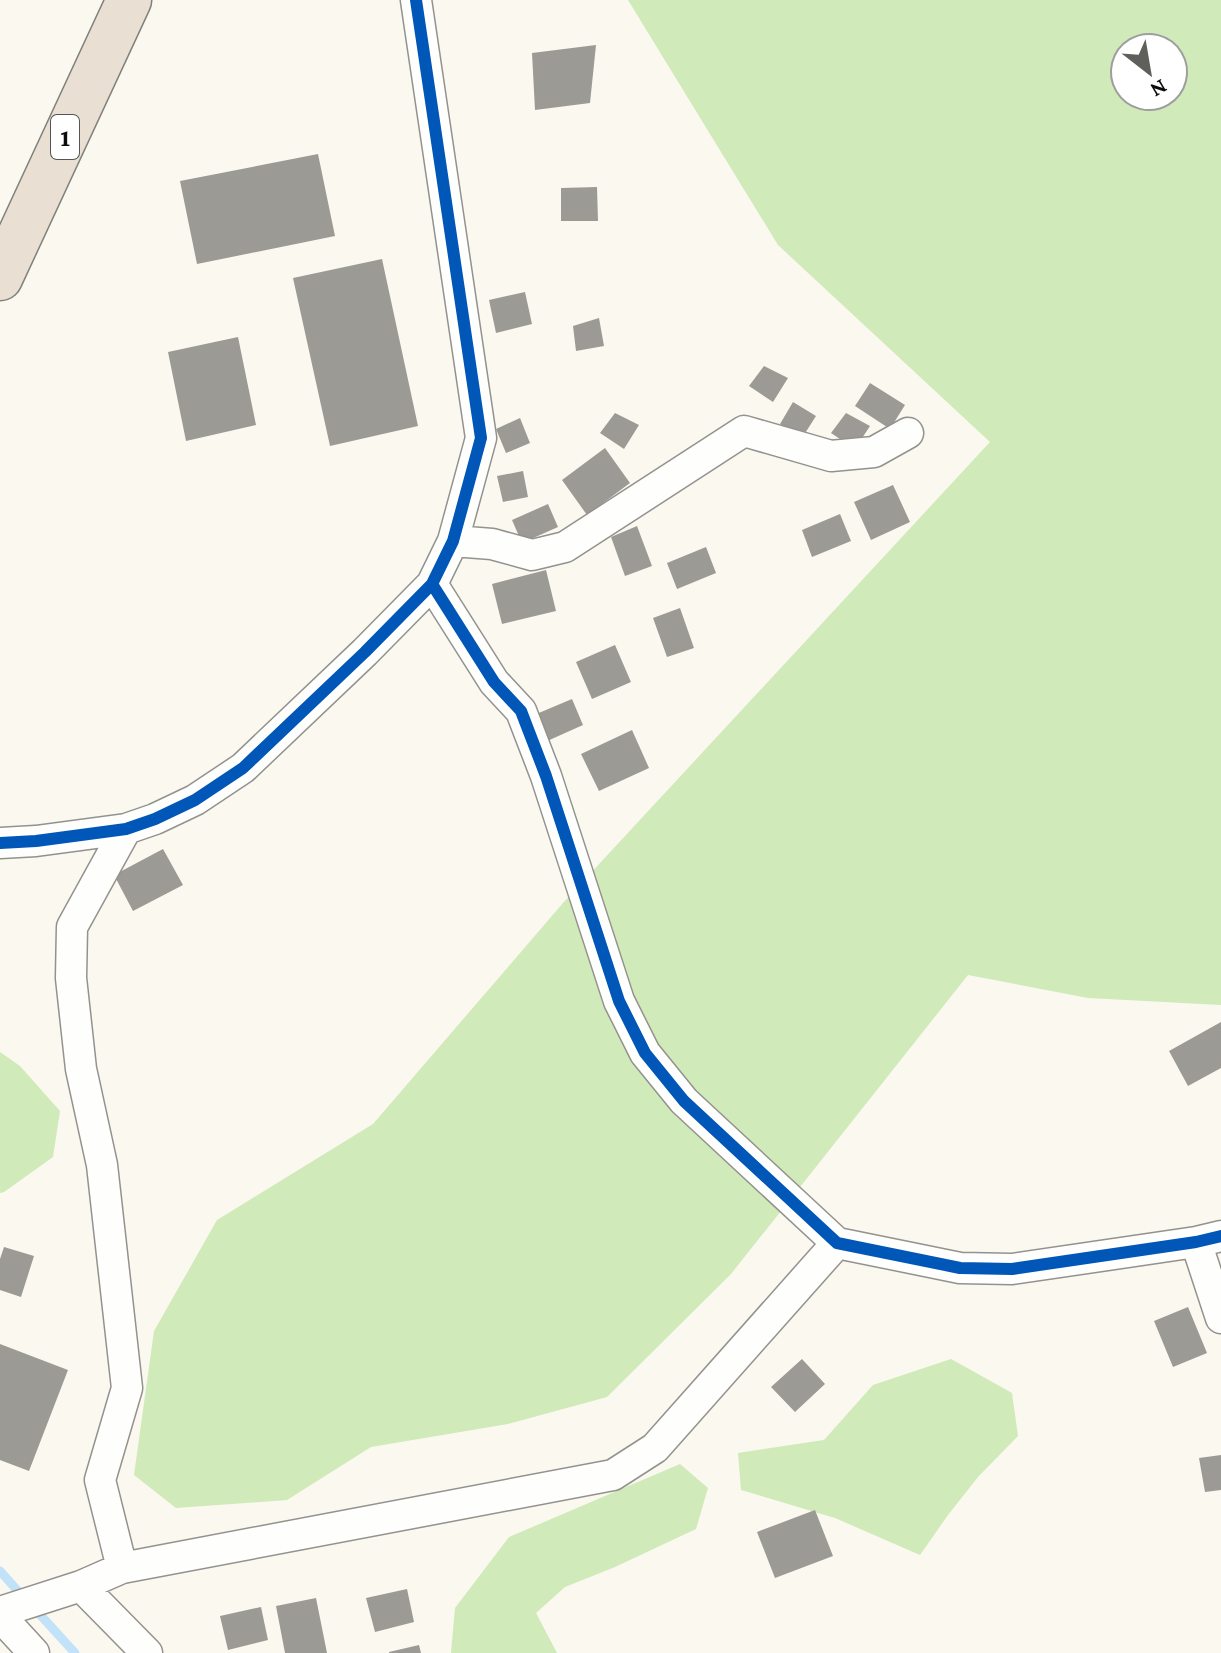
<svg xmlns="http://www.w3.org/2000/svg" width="1221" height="1653" viewBox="0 0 1221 1653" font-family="'Crimson Pro',serif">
  <rect width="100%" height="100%" fill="#faf8ef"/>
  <path fill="#d0eaba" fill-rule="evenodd" d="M628 0H1221V1005L1088 998 968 975 731 1274 607 1397 508 1424 371 1447 287 1500 176 1508 134 1475 154 1331 217 1220 373 1124 563 903 990 442 778 245ZM1125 48H1173V96H1125Z
    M0 1052 20 1066 60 1111 53 1157 4 1192 0 1193Z
    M951 1359 1012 1393 1018 1436 978 1477 948 1515 920 1555 835 1518 741 1490 738 1453 824 1440 873 1385Z
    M680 1464 708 1488 696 1529 615 1567 565 1587 536 1613 557 1653H451L455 1608 509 1537Z"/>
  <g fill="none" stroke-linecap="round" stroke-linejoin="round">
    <path stroke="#c1e2f8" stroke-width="9" d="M0 1571 24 1598
      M34 1608 75 1653"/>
  </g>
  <path fill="#9c9a95" d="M596 45 590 103 535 110 532 53Z
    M318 154 335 236 197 264 180 181Z
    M597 187 598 221H561V188Z
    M382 259 418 426 330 446 293 278Z
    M525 292 532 324 496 333 489 300Z
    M599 318 604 346 576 351 573 326Z
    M238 337 256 425 186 441 168 352Z
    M764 366 788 378 773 402 749 386Z
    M870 383 905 405 890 429 855 406Z
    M793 402 816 416 802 438 780 424Z
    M615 413 639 425 624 449 600 433Z
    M846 413 870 426 855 449 831 433Z
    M520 418 530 443 506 453 496 429Z
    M605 448 630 483 587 515 562 480Z
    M523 471 528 497 503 502 497 476Z
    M893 485 910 522 871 540 854 502Z
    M548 504 558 527 522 543 512 520Z
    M840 514 851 541 812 557 802 530Z
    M637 526 652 566 625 576 611 537Z
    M706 547 716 573 677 589 667 563Z
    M546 570 556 611 502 624 492 584Z
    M680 608 694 648 667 657 653 618Z
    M615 645 631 682 592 699 576 662Z
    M572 699 583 725 545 742 534 715Z
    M632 730 649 768 599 791 581 754Z
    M163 849 183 885 133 911 114 875Z
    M1221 1022V1068L1188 1086 1169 1051Z
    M4 1247 34 1256 21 1297 0 1290V1259Z
    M1188 1307 1207 1353 1173 1367 1154 1321Z
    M0 1344 68 1370 29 1471 0 1460Z
    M802 1359 825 1384 795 1412 771 1387Z
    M1221 1455V1490L1205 1492 1199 1458Z
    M815 1510 833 1556 775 1578 757 1532Z
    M407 1589 414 1622 375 1632 366 1598Z
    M316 1598 327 1653H285L276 1606Z
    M261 1607 268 1640 228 1650 220 1616Z
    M419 1645 421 1653H389V1652Z"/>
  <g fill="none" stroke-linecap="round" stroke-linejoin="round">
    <defs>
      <path id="minor" d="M453 541 492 544 532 555 565 547 744 431 831 456 874 452 908 433
        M432 584 494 682 521 711 546 776 619 1001 645 1053 684 1101 837 1243 960 1268 1012 1269 1196 1242 1221 1236
        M0 843 36 841 126 829 155 819 195 800 243 768 365 652 432 584 453 541 481 438 416 0
        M1196 1242 1221 1318
        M122 1568 100 1480 127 1388 102 1165 81 1069 71 978 72 927 126 829
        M81 1586 147 1653
        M0 1612 81 1586 122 1568 613 1475 655 1448 837 1243
        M0 1616 34 1653"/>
      <path id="highway" d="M0 278 129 0"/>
    </defs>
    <use href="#minor" stroke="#93928e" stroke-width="33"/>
    <use href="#highway" stroke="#80807c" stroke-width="47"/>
    <use href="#minor" stroke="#fefefd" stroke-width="30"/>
    <use href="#highway" stroke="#eadfd3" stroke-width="44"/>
    <defs>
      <path id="cycleway" d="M432 584 494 682 521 711 546 776 619 1001 645 1053 684 1101 837 1243 960 1268 1012 1269 1196 1242 1221 1236
        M0 843 36 841 126 829 155 819 195 800 243 768 365 652 432 584 453 541 481 438 416 0"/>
    </defs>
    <use href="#cycleway" stroke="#fff" stroke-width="17"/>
    <use href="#cycleway" stroke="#0057b8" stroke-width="12"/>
  </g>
  <g text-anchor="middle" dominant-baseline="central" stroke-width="8" stroke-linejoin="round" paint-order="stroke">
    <rect fill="#fff" stroke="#555" stroke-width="2" x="51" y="115" width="28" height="44" rx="6"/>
    <g font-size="26" font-weight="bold" fill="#0c0c0c">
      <text x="65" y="137">1</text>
    </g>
  </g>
  <g transform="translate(1149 72) rotate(149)"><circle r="38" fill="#ffffff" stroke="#9e9e9e" stroke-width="2"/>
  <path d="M0-6L14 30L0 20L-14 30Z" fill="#5f5f5b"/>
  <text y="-12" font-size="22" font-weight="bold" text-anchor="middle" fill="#0c0c0c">N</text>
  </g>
</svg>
